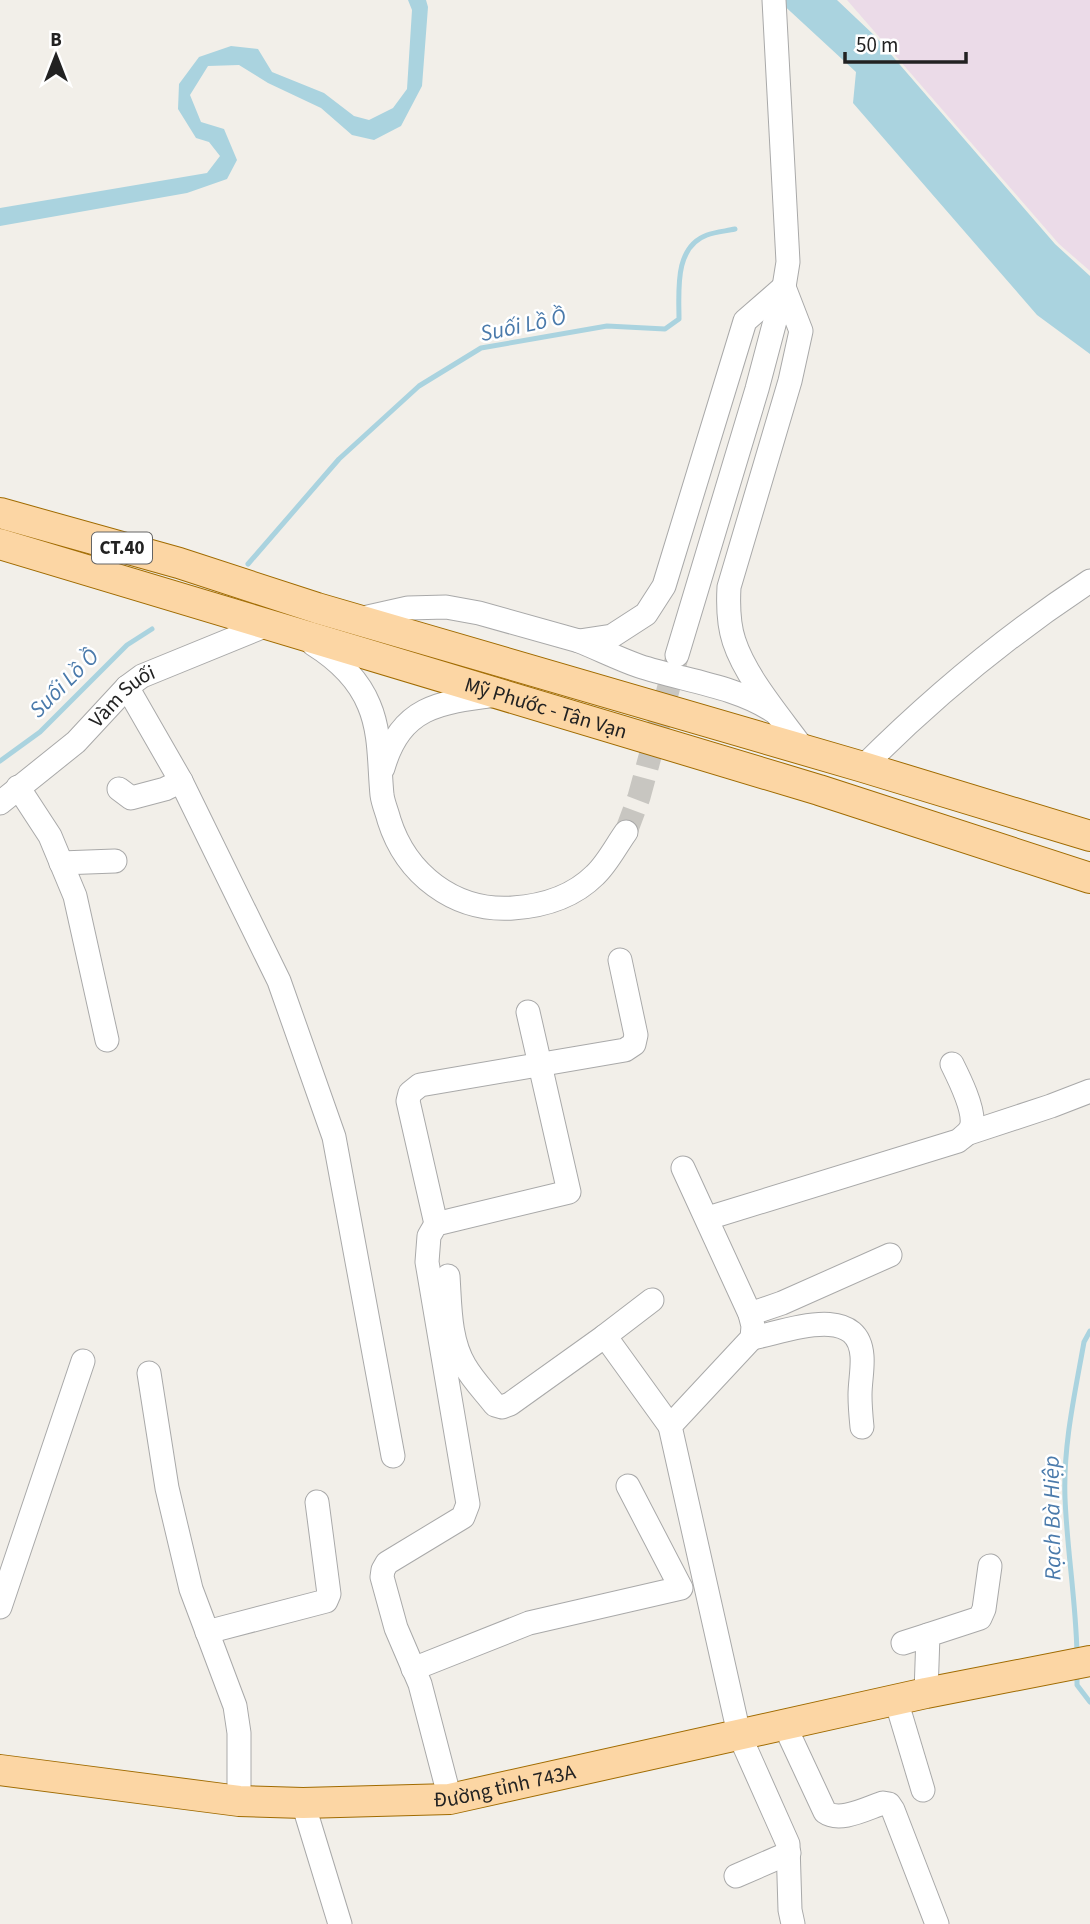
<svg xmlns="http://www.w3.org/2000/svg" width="1090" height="1924" viewBox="0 0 1090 1924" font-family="'Source Sans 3',sans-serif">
  <rect width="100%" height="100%" fill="#f2efe9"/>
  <path fill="#ebdbe8" d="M847 0H1090V271L1059 244Z"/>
  <path fill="#aad3df" d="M408 0H426L428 7 422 86 401 126 374 140 352 135 321 108 268 83 239 65 208 66 190 95 201 122 224 129 237 160 227 179 187 193 0 226V208L207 173 220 156 209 142 196 138 178 109 179 84 199 57 231 46 258 49 272 72 324 93 354 116 369 120 393 108 407 89 412 10Z
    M778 0H837L875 36 1055 244 1090 276V354L1037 315 853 103 856 72Z"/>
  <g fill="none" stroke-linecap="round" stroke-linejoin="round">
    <path stroke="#aad3df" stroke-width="5" d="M248 564 339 459 419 386 481 348 607 326 665 329 679 319C679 291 674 247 707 235 715 232 726 231 735 229
      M0 761 40 732 127 645 152 629
      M1077 1654C1076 1602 1067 1550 1065 1498 1063 1445 1075 1393 1084 1342L1090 1331
      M1077 1675V1685L1090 1702"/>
    <path stroke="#c8c6c1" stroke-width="23" stroke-dasharray="23 11" stroke-linecap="butt" d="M626 832 639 797 677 657"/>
    <defs>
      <g id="minor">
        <path d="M784 287 801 331 790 381 729 587C728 605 728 623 734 641 746 678 781 718 804 750"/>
        <path d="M359 619 408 608 446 607 479 613 579 641 612 636 646 614 664 586 745 321 784 287"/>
        <path d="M579 641C599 649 619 659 639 666 681 680 736 686 773 711"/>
        <path d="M313 644C337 659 358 678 369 705 381 733 379 765 382 795 383 803 387 812 389 820 406 874 454 912 513 908 542 906 573 897 595 875 607 864 616 846 626 832"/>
        <path d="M677 655 757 389 784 287 788 262 774 0"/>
        <path d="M127 687 181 781 279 981 334 1137 393 1456"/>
        <path d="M863 767C932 698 1009 634 1090 581"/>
        <path d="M383 768C401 706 440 702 497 695"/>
        <path d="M18 787 50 836 75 896 107 1040"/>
        <path d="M119 789 131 798 165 789 181 781"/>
        <path id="s1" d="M0 803 76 742 127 687 142 676 267 625"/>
        <path d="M61 863 115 861"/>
        <path d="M969 1133 1051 1106 1090 1091"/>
        <path d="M683 1168 750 1314 753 1326 752 1338 670 1426 739 1734 788 1844 790 1910 793 1924"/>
        <path d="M708 1218 958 1141C964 1136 971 1132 972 1124 974 1108 959 1078 952 1064"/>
        <path d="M436 1224 408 1101 410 1093 420 1085 625 1050 634 1044 636 1035 620 960"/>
        <path d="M448 1276C450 1304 449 1340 465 1366 473 1380 485 1392 495 1405L502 1407 510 1404 605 1336 670 1426"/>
        <path d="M750 1314 782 1303 890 1255"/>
        <path d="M605 1336 652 1300"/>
        <path d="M752 1338C785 1332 858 1302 862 1356 863 1369 860 1382 860 1395 860 1406 861 1417 862 1427"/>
        <path d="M149 1373 167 1488 191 1589 235 1706 239 1733V1801"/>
        <path d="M0 1607 83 1361"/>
        <path d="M207 1632 326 1601 329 1594 317 1502"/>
        <path d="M903 1643 928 1635"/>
        <path d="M413 1669 529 1623 681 1588 628 1486"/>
        <path d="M926 1693 928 1635 980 1618 984 1609 990 1566"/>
        <path d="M896 1700 923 1790"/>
        <path d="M784 1724 825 1812C840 1823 867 1808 883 1803L889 1804 893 1810 937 1924"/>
        <path d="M450 1799 420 1684 396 1628 382 1577 383 1570 387 1563 463 1517 468 1504 427 1262 429 1236 436 1224 569 1192 528 1012"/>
        <path d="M303 1803 340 1924"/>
        <path d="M736 1876 789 1853"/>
      </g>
      <g id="major">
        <path d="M0 513 179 563 317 608 863 767 1090 836"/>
        <path id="s2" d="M0 544 819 790 1090 878"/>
        <path id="s3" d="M0 1770 239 1801 303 1803 450 1799 926 1693 1090 1661"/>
      </g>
    </defs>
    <use href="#minor" stroke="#a9a9a9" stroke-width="25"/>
    <use href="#major" stroke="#a06b00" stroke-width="32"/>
    <use href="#minor" stroke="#fff" stroke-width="23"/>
    <use href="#major" stroke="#fcd6a4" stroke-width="30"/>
  </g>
  <g text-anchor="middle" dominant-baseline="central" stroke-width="5" stroke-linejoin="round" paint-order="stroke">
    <rect fill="#fff" stroke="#646464" stroke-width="2" x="92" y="532.5" width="60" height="31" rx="5"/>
    <g font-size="19" font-weight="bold" fill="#222">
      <text x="122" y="548">CT.40</text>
    </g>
    <g font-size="21" fill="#222" stroke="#fff">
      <text stroke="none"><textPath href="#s1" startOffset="163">Vàm Suối</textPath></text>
      <text stroke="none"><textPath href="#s2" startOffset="570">Mỹ Phước - Tân Vạn</textPath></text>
      <text stroke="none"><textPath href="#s3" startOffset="508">Đường tỉnh 743A</textPath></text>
    </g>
    <g font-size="23" font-style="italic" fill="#4a7aab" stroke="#fff">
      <text transform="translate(523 325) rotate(-12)">Suối Lồ Ồ</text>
      <text transform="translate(64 683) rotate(-45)">Suối Lồ Ồ</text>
      <text transform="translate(1052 1518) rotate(-91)">Rạch Bà Hiệp</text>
    </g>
  </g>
  <g transform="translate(56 56)" stroke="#ffffff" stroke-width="5" paint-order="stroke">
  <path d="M0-5L12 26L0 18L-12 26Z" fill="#222222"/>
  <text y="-10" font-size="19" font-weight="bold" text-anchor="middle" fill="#222222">B</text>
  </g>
  <path d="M845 52v10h121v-10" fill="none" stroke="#222222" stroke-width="3.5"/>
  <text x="856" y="52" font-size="21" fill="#222222" stroke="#ffffff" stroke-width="5" paint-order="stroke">50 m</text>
</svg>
